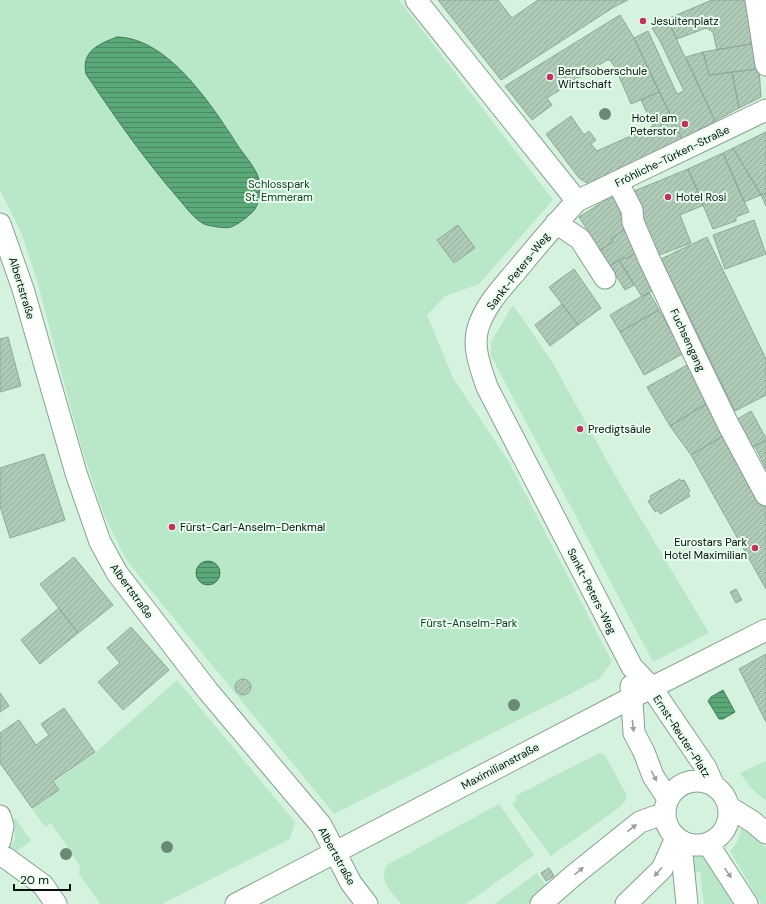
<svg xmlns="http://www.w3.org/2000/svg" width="766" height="904" viewBox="0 0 766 904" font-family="'DM Sans',sans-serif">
  <defs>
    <pattern id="water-rules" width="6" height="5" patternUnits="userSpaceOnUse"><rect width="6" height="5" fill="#5ba978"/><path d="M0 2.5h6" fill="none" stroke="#498861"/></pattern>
    <pattern id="building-hatch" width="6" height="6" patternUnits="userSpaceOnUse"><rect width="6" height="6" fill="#afcbb7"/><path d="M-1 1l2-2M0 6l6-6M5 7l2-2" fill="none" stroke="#95ad9c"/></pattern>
  </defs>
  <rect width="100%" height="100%" fill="#d5f2de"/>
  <path fill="#b8e8c7" d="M0 0H399L553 200 479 284 445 296 427 315 453 378 509 462 612 662 599 679 334 814 127 561 104 515 81 446 38 284 21 232 0 190Z
    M513 305 551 360 620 484 709 633 653 662 491 356V342Z
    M177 680 295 822 290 839 162 904H100L79 874 80 866 51 823 45 827 32 809 60 790 54 782 95 753Z
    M600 753 605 755 626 794V800L620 807 551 856 512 804 517 801 515 796Z
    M766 761V801L751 788 740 773Z
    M499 804 534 855 466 904H401C391 891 378 882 387 865Z
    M15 818 31 841 13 853 10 849 15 838 13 820Z
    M741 827 766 848V904H761L730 851C738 843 740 837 741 827Z
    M699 854H704L707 858 733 904H704L700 872 693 873 692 861 695 856Z
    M537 873 547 887 528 904H494Z"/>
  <path fill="url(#water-rules)" stroke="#427b57" d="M117 37C170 38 214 109 240 149 246 157 257 170 259 180 260 189 260 201 255 209 251 215 237 225 231 227 226 229 209 226 204 224 194 219 185 206 178 198 144 159 115 117 86 74 81 51 99 44 117 37Z
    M196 573a12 12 0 1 1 24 0a12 12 0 1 1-24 0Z
    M723 690 735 712 723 719H719L708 701 711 697Z"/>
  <path fill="url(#building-hatch)" stroke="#8ea996" d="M438 0H498L512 18 538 0H628L614 7 501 80Z
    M712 0H749L756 43 717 50 713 32 706 28 677 39 667 19Z
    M620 15 634 38 659 92 631 104 615 67 610 60H607L547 98 552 105 532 120 505 86Z
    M667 19 715 121 682 139 634 38 648 31 677 94 684 91 660 41 652 28Z
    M756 43 759 69 709 75 703 52Z
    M703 52 709 75 732 72 739 108 715 121 686 57Z
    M759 69 761 97 739 108 732 72Z
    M659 92 682 139 594 184 587 183 579 178 546 134 571 116 584 135 589 131 596 140 591 144 597 151 653 126 641 100Z
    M766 132V193L761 195 733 148Z
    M733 148 761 195 744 202 723 153Z
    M723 153 749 212 736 217V221L713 229 688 169Z
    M688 169 704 205 680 215 691 243 654 257 627 194Z
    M617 193 627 209 620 213 628 227 611 239 613 242 600 250 579 217Z
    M766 193V206L761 195Z
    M754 220 766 254 725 269 713 235Z
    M458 225 475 248 454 263 437 240Z
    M628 227 641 249 626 259 624 257 610 266 600 250 613 242 611 239Z
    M707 237 766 359V395L735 411 661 259Z
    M641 249 657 288 642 297 619 260 624 257 626 259Z
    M619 260 634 285 625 290 610 266Z
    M574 269 601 308 578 325 549 287Z
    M649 292 659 310 620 332 610 315Z
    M562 304 578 325 550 346 535 325Z
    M659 310 684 353 644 375 620 332Z
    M8 337 21 386 0 392V339Z
    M689 364 709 402 670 426 647 387Z
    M709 402 726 434 691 455 670 426Z
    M751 411 766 438V440L752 448 736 420Z
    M726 434 766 508V589L691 455Z
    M766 440V469L755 446Z
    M44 454 65 520 10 538 0 506V468Z
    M680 479 681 481 684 480 690 491 688 493 690 496 660 514 658 510 655 512 648 501 651 499 650 496Z
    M74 557 113 605 78 633 40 584Z
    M736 589 742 600 736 603 730 592Z
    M59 608 78 633 40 664 21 640Z
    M131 627 169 670 123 710 98 682 120 663 107 648Z
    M766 654V722L739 669Z
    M235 687a8 8 0 1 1 16 0a8 8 0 1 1-16 0Z
    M0 693 9 706 0 712Z
    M64 708 95 752 53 781 59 790 32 808 0 763V733L19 720 36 745 49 735 41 724Z
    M549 868 554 876 546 881 541 873Z"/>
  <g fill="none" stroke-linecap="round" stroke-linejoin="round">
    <defs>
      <path id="minor" d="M416 0 577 201C556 223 536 247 517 270 502 288 485 305 478 328 472 347 481 369 487 387L632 667 651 687 706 768 713 784
        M756 0 766 65
        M618 183 632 210 633 222 649 259 694 354 728 424 766 495
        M577 201 766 110
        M556 223 580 239 605 278
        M0 224 23 289 76 473 100 542 117 573 208 691 321 825 351 883 367 904
        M631 686 634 733 644 752 653 776 668 799
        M665 813a32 32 0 1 1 64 0a32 32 0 1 1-64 0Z
        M729 807 753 822 766 833
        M0 816 3 826 0 841
        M686 844 682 854 687 904
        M708 844 747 904
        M0 856 6 858 43 885 56 904
        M236 904 631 698 766 630
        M541 904 574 875 640 822 665 813
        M626 904 662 869 676 838"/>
    </defs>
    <use href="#minor" stroke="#87a28f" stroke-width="23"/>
    <use href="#minor" stroke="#fff" stroke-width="21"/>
  </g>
  <g fill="#6a8a76">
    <circle cx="605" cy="114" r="6"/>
    <circle cx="514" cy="705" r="6"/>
    <circle cx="167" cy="847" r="6"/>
    <circle cx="66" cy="854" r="6"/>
  </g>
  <defs><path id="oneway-solid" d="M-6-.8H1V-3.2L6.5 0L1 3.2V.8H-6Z"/></defs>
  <g fill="#9c9f9d">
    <use href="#oneway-solid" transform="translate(633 726) rotate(84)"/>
    <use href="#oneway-solid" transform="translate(654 776) rotate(63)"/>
    <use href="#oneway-solid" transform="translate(632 828) rotate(-38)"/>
    <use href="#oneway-solid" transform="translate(579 871) rotate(-40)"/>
    <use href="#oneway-solid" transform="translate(658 872) rotate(131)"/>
    <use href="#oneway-solid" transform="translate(728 873) rotate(56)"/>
  </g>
  <g fill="#bf3262" stroke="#e7fded" stroke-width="1.5">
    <circle cx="643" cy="21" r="4"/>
    <circle cx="550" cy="77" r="4"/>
    <circle cx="685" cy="124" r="4"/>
    <circle cx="668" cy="197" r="4"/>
    <circle cx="580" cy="429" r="4"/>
    <circle cx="172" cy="527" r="4"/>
    <circle cx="755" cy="548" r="4"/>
  </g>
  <g text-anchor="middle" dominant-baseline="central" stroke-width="4" stroke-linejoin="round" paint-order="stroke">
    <g font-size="11" fill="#07100a" stroke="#e7fded" text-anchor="start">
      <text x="651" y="21">Jesuitenplatz</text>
      <text x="558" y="71">Berufsoberschule<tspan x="558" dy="13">Wirtschaft</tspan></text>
      <text x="677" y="118" text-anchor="end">Hotel am<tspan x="677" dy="13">Peterstor</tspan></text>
      <text x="676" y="197">Hotel Rosi</text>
      <text x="588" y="429">Predigtsäule</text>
      <text x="180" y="527">Fürst-Carl-Anselm-Denkmal</text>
      <text x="747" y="542" text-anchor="end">Eurostars Park<tspan x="747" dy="13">Hotel Maximilian</tspan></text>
    </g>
    <g font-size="11" fill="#07100a" stroke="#e7fded">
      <text transform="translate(672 156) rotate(-26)">Fröhliche-Türken-Straße</text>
      <text transform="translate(518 271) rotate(-52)">Sankt-Peters-Weg</text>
      <text transform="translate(22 288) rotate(73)">Albertstraße</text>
      <text transform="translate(688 340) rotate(65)">Fuchsengang</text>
      <text transform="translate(132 591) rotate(54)">Albertstraße</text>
      <text transform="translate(592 591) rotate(63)">Sankt-Peters-Weg</text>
      <text transform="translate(682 736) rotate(57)">Ernst-Reuter-Platz</text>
      <text transform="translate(500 766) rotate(-28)">Maximilianstraße</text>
      <text transform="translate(337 856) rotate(61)">Albertstraße</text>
    </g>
    <g font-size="11" fill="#123420" stroke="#e7fded">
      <text x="279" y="184">Schlosspark<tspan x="279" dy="13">St. Emmeram</tspan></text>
      <text x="469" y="623">Fürst-Anselm-Park</text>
    </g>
  </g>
  <path d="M14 884v6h56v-6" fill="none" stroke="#07100a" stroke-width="2"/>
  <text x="20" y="884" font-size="12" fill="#07100a" stroke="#e7fded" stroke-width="3" paint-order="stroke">20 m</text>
</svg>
